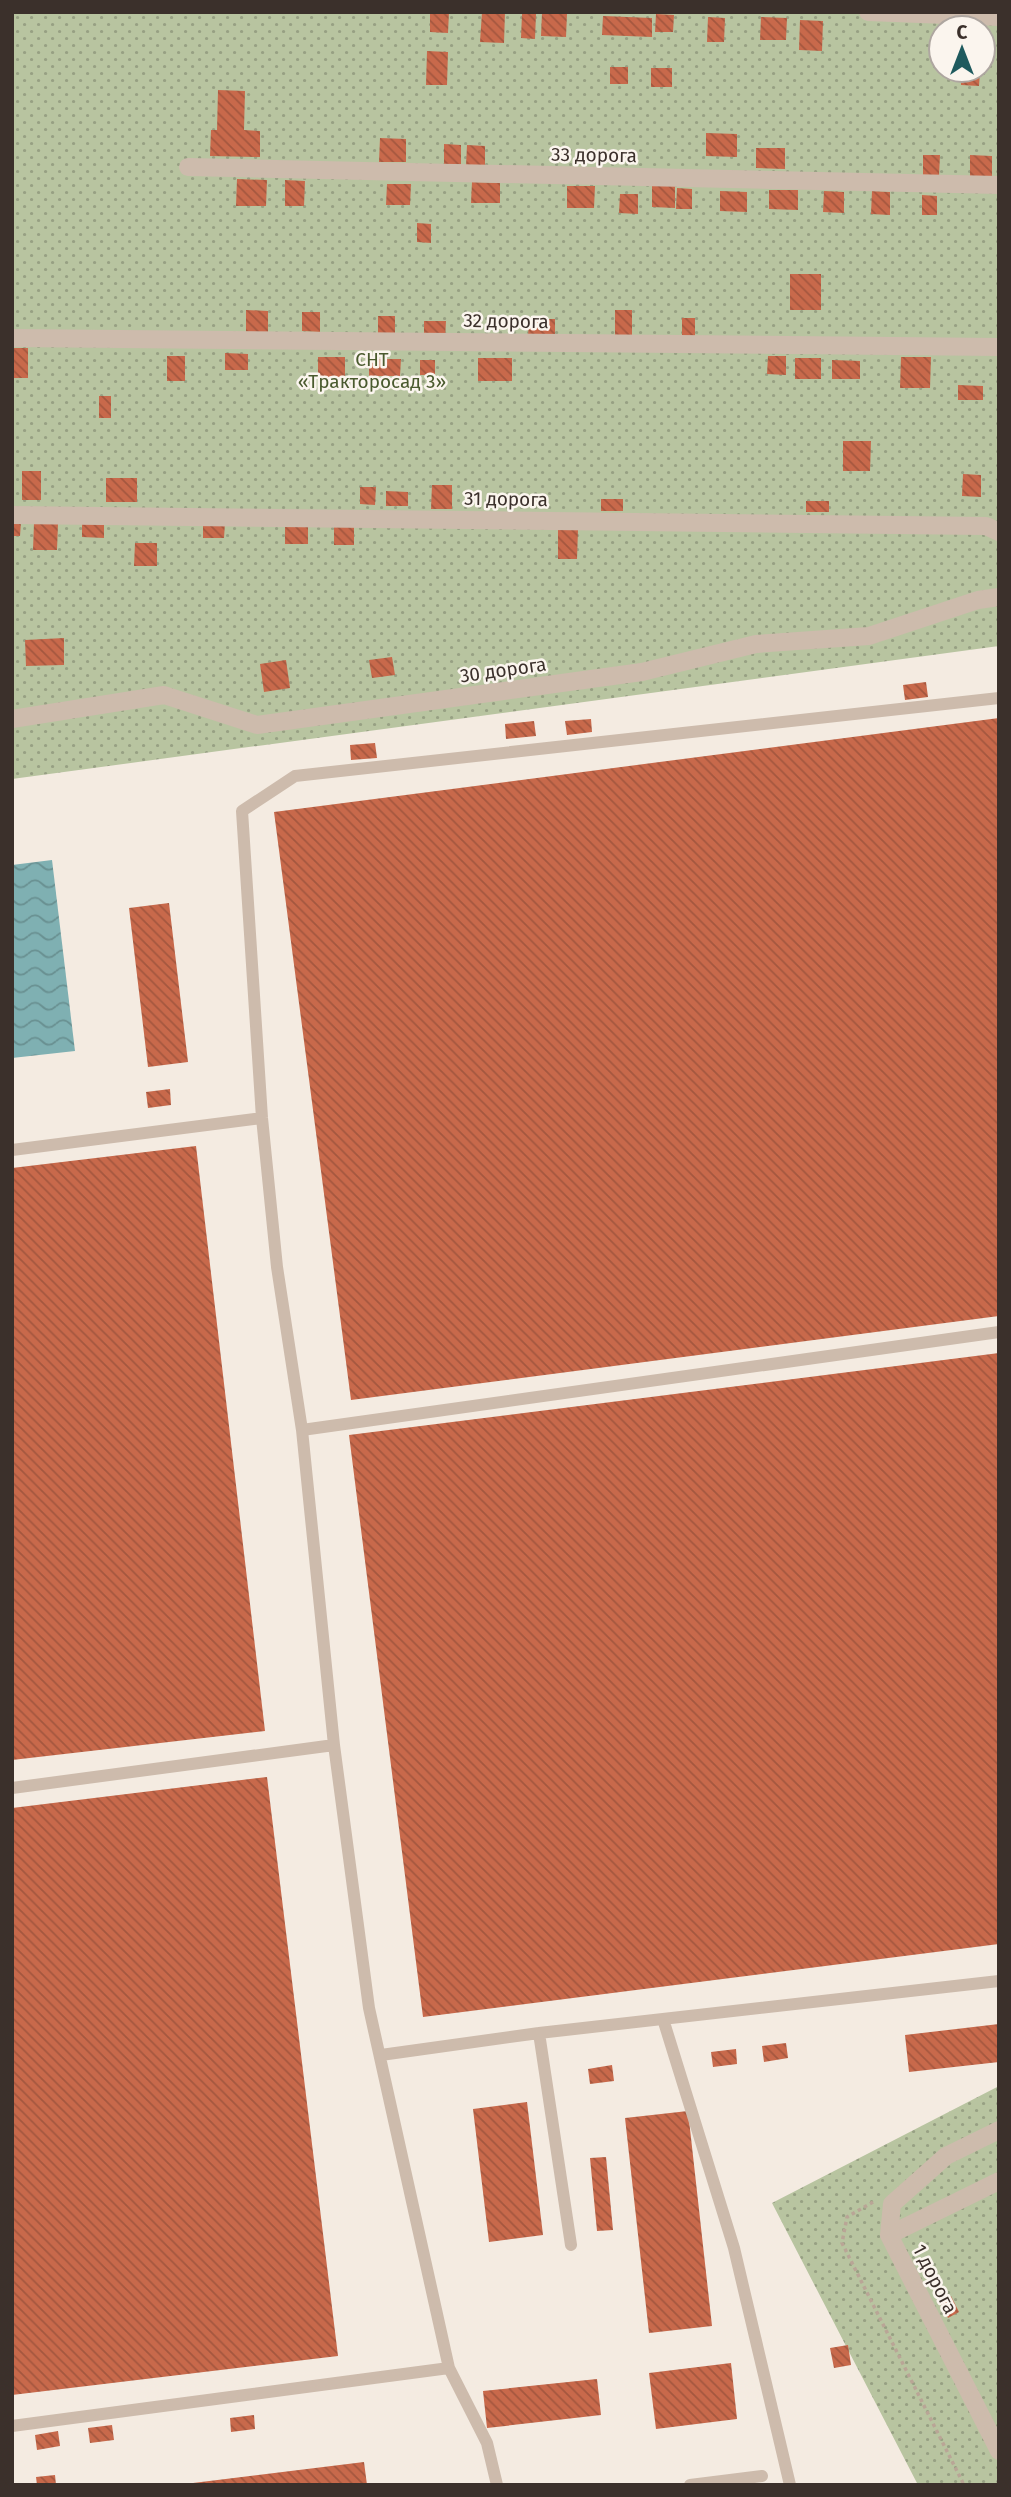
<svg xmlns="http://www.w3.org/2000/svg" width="1011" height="2497" viewBox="0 0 1011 2497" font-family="'Fira Sans',sans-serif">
  <defs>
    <pattern id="garden-dots" width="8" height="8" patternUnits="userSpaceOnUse" patternTransform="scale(1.75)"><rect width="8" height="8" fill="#b8c4a0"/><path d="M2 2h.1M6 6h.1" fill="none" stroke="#97a083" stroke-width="1.8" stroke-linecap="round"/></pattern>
    <pattern id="water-waves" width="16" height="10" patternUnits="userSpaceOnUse" patternTransform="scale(1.75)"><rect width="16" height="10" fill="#7fb0b2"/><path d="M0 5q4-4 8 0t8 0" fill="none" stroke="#699091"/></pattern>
    <pattern id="building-back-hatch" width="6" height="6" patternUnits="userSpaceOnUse" patternTransform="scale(1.75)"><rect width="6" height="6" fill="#c8694b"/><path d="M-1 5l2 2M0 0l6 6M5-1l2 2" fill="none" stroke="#a4573f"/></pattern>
  </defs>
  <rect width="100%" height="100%" fill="#f4ebe1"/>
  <path fill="url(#garden-dots)" fill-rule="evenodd" d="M12 12H999V646L12 779ZM941 28H983V70H941Z
    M999 2086V2485H918L772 2203Z"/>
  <path fill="url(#water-waves)" d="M52 860 75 1051 12 1058V865Z"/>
  <path fill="url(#building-back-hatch)" d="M430 12H449L448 33 430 32Z
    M482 12H505L504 43 480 42Z
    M542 13 567 14 566 37 541 36Z
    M522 14H536L535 39 521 38Z
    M656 14 674 15 673 32H655Z
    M603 16 652 18V37L602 35Z
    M708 17 725 18 724 42H707Z
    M761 17 787 18 786 40H760Z
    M800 20 823 21 822 51 799 50Z
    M427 51 448 52 447 85H426Z
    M610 67H628V84H610Z
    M651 68H672V87H651Z
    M961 71 980 72 979 86 961 85Z
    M218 90 245 91 244 130 260 131V157L210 156 211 130H217Z
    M706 133 737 134V157L706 156Z
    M380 138 406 139V162H379Z
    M444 144 461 145V164H444Z
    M467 145 485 146V167L466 166Z
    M756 148H785V169L756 168Z
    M923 155H940L939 176 923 175Z
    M970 155 992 156V179L970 178Z
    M237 179 267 180 266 206H236Z
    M285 180 305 181 304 206H285Z
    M472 182 500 183V203H471Z
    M387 184H411L410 205H386Z
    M652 185H675V208L652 207Z
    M567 186H595L594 208H567Z
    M677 188 692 189V209H676Z
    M769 190H798V210L769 209Z
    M720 191 747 192V212L720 211Z
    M824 191 844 192V213L823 212Z
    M872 191 890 192V215L871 214Z
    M620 194H638V214L619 213Z
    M922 195 937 196V215H922Z
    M417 223 431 224V243L417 242Z
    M790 274H821V310H790Z
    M246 310 268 311V336H246Z
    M615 310H632V340H615Z
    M302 312H320V332L302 331Z
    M378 316H395V336H378Z
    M682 318H695V340H682Z
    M529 319H555V338H528Z
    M424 321H446L445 340H424Z
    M12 348H28V378H12Z
    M225 353 248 354V370H225Z
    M167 356H185V381H167Z
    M768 356H786V375L767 374Z
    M318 357H345V377H318Z
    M901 357H931L930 388H900Z
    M478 358H512V381H478Z
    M795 358H821V379H795Z
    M369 359H401L400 376H369Z
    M420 360H435V375H420Z
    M832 360 860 361V379H832Z
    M958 385 983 386V400H958Z
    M99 396H111V418H99Z
    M843 441H871L870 471H843Z
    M22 471H41V500H22Z
    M963 474 981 475V497L962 496Z
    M106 478H137V502H106Z
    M432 485H452V509H431Z
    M360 487H376L375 505 360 504Z
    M386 491 408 492V506H386Z
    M601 499H623V511H601Z
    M806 501H829V512H806Z
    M12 522H21L20 536H12Z
    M334 522H354V545H334Z
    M34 523 58 524 57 550H33Z
    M82 523 104 524V538L82 537Z
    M203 523H225L224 538H203Z
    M285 523 308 524V544H285Z
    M558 530H578L577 559H558Z
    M135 543H157V566H134Z
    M64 638V665L26 666 25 640Z
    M392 657 395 675 372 678 369 660Z
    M286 660 290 688 264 692 260 664Z
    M926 682 928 697 905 700 903 685Z
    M999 718V1316L351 1400 274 812Z
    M591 719 592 732 567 735 565 721Z
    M534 721 536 736 506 739 505 724Z
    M375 743 377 758 351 760 350 745Z
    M169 903 188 1062 148 1067 129 908Z
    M170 1089 171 1105 148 1108 146 1092Z
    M196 1146 265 1731 12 1760V1168Z
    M999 1353V1944L423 2017 349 1435Z
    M267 1777 338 2356 12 2395V1808Z
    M999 2024V2062L909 2072 905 2035Z
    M786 2043 788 2058 764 2062 762 2046Z
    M736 2049 737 2064 713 2067 711 2052Z
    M612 2065 614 2081 590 2084 588 2069Z
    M527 2102 543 2235 489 2242 473 2109Z
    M688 2111 712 2326 649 2333 625 2118Z
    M606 2157 613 2230 597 2231 590 2158Z
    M951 2296 959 2312 948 2318 940 2302Z
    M848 2345 851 2365 834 2368 830 2348Z
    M731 2363 737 2419 656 2429 649 2373Z
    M597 2379 601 2415 487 2428 483 2391Z
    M254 2415 255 2429 231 2432 230 2418Z
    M112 2425 114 2440 90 2443 88 2428Z
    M58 2431 60 2446 37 2450 35 2435Z
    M364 2462 367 2485H193V2483Z
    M55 2475 56 2485H37L36 2477Z"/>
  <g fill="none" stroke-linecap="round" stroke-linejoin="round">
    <path stroke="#b9a596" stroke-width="3.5" stroke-dasharray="3.5 3.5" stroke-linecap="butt" d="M873 2202 847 2217 842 2243 964 2485"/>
    <path stroke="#cdbbac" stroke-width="12" d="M12 1150 262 1118
      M302 1430 999 1332
      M12 1788 334 1745
      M663 2019 734 2248 790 2485
      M539 2033 571 2245
      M381 2055 539 2033 999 1981
      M12 2426 449 2368
      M497 2485 487 2443 449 2368 369 2008 334 1745 302 1430 277 1267 262 1118 242 811 295 776 999 698
      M690 2485 762 2476"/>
    <path stroke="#cdbbac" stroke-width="18" d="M868 12 999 17
      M188 167 999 185
      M12 338 999 347
      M12 515 986 526 999 532
      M12 719 164 695 257 725 642 672 756 644 869 636 978 600 999 597
      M999 2181 889 2235 999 2451
      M889 2235 892 2204 946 2156 999 2130"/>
  </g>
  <g text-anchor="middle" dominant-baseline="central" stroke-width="5" stroke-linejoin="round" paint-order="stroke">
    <g font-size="19" fill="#3b302b" stroke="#fbf5ee">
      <text transform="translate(594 155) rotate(1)">33 дорога</text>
      <text transform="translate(506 321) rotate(1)">32 дорога</text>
      <text transform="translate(506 499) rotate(1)">31 дорога</text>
      <text transform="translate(503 670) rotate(-8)">30 дорога</text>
      <text transform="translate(935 2279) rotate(63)">1 дорога</text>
    </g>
    <g font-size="19" fill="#4a5a2e" stroke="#fbf5ee">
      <text x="372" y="359">СНТ<tspan x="372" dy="22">«Тракторосад 3»</tspan></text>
    </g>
  </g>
  <rect width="1011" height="2497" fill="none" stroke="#3b302b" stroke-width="28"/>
  <g transform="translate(962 49)"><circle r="33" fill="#fbf5ee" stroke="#aea6a0" stroke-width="2"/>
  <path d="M0-5L12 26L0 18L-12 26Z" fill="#1f5a5e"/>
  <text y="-10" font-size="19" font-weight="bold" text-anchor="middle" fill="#3b302b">С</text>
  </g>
</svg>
